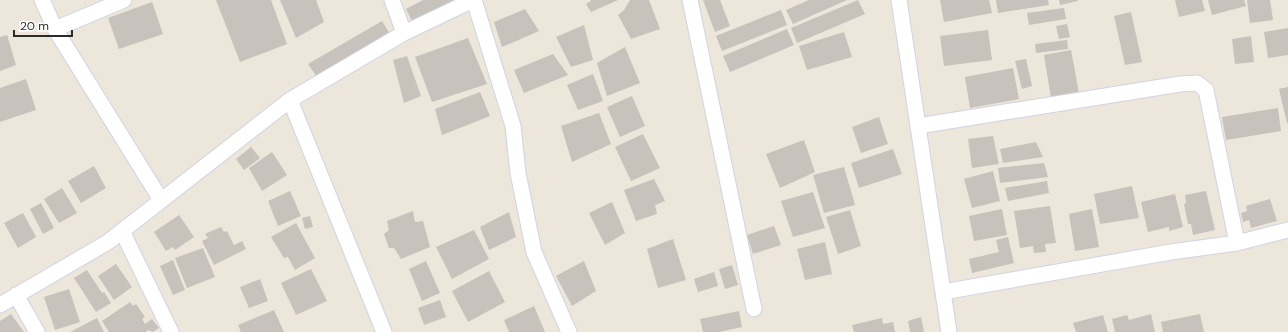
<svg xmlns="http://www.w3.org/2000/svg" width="1288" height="332" viewBox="0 0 1288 332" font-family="'DM Sans',sans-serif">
  <rect width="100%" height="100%" fill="#ece6db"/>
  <path fill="#c7c2bb" d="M216 0H271L287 44 240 62Z
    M280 0H316L324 22 296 38Z
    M423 0H457L413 23 406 9Z
    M590 0H618L591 12 586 4 591 1Z
    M630 0H649L660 29 631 39 618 15 624 10Z
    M703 0H720L730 26 715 32Z
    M809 0H847L793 24 786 10Z
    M858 0 865 14 797 43 791 28Z
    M940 0H989L992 13 944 22Z
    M996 0H1048L1049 5 998 13Z
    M1059 0H1078V1L1060 5Z
    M1175 0H1202L1205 11 1179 17Z
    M1208 0H1244L1246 6 1212 15Z
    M1247 0H1270L1273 20 1250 23Z
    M152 2 163 34 119 49 108 18Z
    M1064 8 1066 19 1029 25 1027 13Z
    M525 9 539 31 502 47 494 22Z
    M781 10 787 25 722 51 716 36Z
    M1131 12 1142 62 1125 65 1114 16Z
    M382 21 390 34 317 77 308 64Z
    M1067 24 1070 37 1059 39 1056 26Z
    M584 25 593 60 571 67 556 37Z
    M1288 28V55L1268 58 1264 32Z
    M787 29 794 45 730 72 723 56Z
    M988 30 992 60 944 66 940 36Z
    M844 32 852 57 807 70 799 46Z
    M7 35 16 65 0 71V37Z
    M1251 36 1254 62 1235 64 1232 39Z
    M468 38 487 84 432 102 415 57Z
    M1067 40 1068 49 1036 53 1035 44Z
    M625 47 640 83 607 96 597 63Z
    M1071 50 1079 93 1051 98 1044 55Z
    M553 54 568 75 524 93 514 70Z
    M407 56 421 96 404 103 393 60Z
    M1026 59 1032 86 1022 89 1015 61Z
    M1013 68 1019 99 970 108 965 77Z
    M593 74 603 101 578 110 567 85Z
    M26 79 36 110 0 122V88Z
    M1288 87V123H1287L1279 89Z
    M480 92 490 116 442 135 435 109Z
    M632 96 645 126 620 137 607 107Z
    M1278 108 1281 131 1226 140 1222 117Z
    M599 113 611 144 572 162 561 126Z
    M879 117 888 144 861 153 852 127Z
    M643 134 660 168 631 181 615 147Z
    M993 136 999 164 972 168 968 139Z
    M804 140 815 172 780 188 766 154Z
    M1036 142 1043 157 1003 163 1000 149Z
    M251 147 260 158 244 170 236 159Z
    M893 149 902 174 859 188 851 163Z
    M272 152 287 175 262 191 249 168Z
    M1044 163 1048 177 1000 183 998 168Z
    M94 166 106 188 81 203 68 181Z
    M844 167 855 205 824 213 813 175Z
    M993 171 1000 201 972 208 964 179Z
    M654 179 665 201 655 205 657 214 636 221 624 190Z
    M1047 181 1049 193 1008 201 1005 188Z
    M1132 186 1139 218 1100 224 1094 194Z
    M62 188 77 213 59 223 44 199Z
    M290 191 301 216 278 226 268 201Z
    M1206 191 1215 230 1193 235 1191 224H1188L1184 204 1186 203 1185 195Z
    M813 192 825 228 793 237 781 201Z
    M1175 194 1183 227 1169 231V227L1148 232 1141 202Z
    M1270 199 1277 221 1251 228 1249 220 1243 222 1241 213 1247 211 1246 206Z
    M612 202 625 233 605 245 589 213Z
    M41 203 54 228 43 234 30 209Z
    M1050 206 1056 243 1045 244 1046 252 1034 253 1033 246 1020 248 1014 211Z
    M1002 209 1007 235 974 241 969 216Z
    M1092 209 1099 247 1075 251 1069 214Z
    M850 210 861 246 838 254 826 217Z
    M413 211 415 222 423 221 430 247 401 259 394 248H389L384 234 389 230 387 221Z
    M509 212 516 237 489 250 480 227Z
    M23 213 36 237 18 248 4 223Z
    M179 215 194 237 175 250 173 247 166 251 154 232Z
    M310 216 313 227 305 229 302 218Z
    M296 223 315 258 295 270 288 257 284 258 271 237Z
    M774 226 781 245 753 254 747 235Z
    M221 227 224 232 227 231 234 245 242 241 246 249 214 265 202 241 208 238 205 234Z
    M474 230 489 259 452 279 436 247Z
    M1008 237 1014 263 972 273 969 259 999 252 996 240Z
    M673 239 686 280 658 288 647 249Z
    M825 242 832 274 805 280 797 249Z
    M203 248 215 277 187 288 175 258Z
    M173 260 185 290 173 295 160 266Z
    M426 261 440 293 422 301 409 269Z
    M584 261 596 291 572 306 556 276Z
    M116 264 132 287 114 300 98 276Z
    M732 265 738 285 725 289 719 269Z
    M311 269 327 301 296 315 281 283Z
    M87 270 102 293 104 292 111 303 96 312 74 278Z
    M489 271 505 302 468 322 452 291Z
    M714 272 718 286 698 292 694 279Z
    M260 279 268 301 249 308 240 287Z
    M69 289 80 322 55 330 44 297Z
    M440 300 446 317 424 325 418 308Z
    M130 302 133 306 136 304 145 317 142 319 145 324 152 319 159 328 153 332 148 330 146 332H109L102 321Z
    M534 306 545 332H509L504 320Z
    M274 310 284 332H241L238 325Z
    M739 311 742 327 719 332H703L700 319Z
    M11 314 24 332H0V321Z
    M1151 314 1155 332H1115L1112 319 1127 315 1129 320Z
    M1200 314 1204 332H1163L1161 322Z
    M1103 315 1108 332H1076L1073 323Z
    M921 317 924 332H910L908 321Z
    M97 318 104 332H70Z
    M882 318 883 324 893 322 895 332H854L852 325Z"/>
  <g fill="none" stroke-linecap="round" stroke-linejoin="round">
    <defs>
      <path id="minor" d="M42 0 55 29 161 200
        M392 0 404 33
        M474 0 513 126 518 173 534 252 569 332
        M690 0 754 309
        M899 0 949 332
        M55 29 124 0
        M290 100 384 332
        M918 126 1180 84 1197 83 1206 90 1237 243
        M122 231 171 332
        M943 292 1171 252 1237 243 1288 230
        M16 295 37 332
        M0 305 108 242 290 100 404 33 473 0"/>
    </defs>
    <use href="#minor" stroke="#d0d3e3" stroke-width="17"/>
    <use href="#minor" stroke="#fff" stroke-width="15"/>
  </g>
  <path d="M14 30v6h58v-6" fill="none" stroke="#2a2a2a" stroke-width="2"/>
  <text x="20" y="30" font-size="12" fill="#2a2a2a" stroke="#ffffff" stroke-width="3" paint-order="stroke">20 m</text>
</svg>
